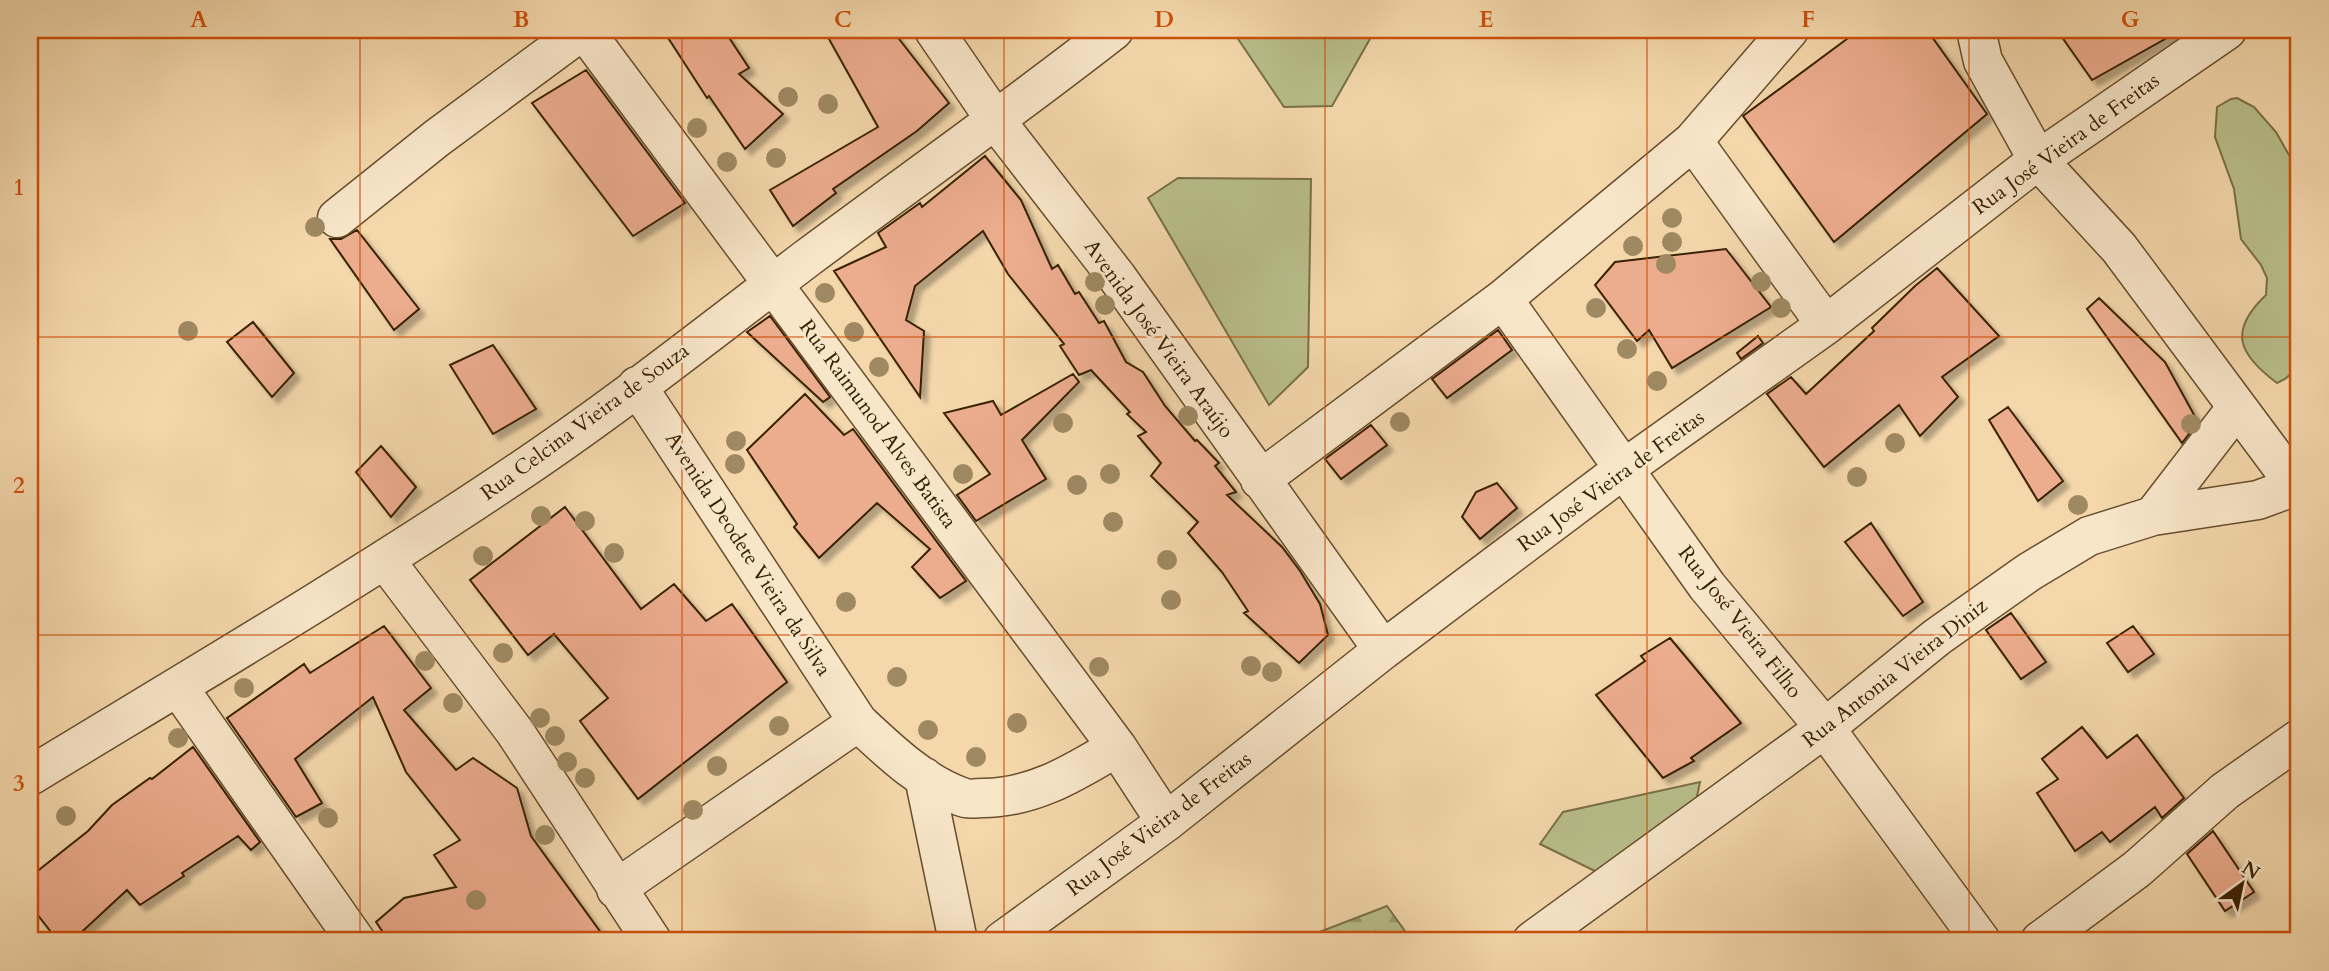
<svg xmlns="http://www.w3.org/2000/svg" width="2329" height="971" viewBox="0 0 2329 971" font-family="Cardo,serif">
  <defs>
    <pattern id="forest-firs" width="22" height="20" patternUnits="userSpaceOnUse" patternTransform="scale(1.75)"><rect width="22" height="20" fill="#b9bf8b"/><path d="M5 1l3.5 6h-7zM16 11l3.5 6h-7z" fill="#979b6f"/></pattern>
    <filter id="shadow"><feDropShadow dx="6" dy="6" stdDeviation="2" flood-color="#0004"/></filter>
  </defs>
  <rect width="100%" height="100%" fill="#f4d8ac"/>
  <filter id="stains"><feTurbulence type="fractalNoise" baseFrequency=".00286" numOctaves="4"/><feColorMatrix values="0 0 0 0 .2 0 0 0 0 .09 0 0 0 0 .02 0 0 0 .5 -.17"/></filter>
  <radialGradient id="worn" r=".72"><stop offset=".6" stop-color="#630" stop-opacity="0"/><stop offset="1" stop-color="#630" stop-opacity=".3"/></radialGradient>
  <path fill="#b9bf8b" stroke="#797047" stroke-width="2" d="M1232 30H1375L1332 106 1284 107Z
    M2237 98 2254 107 2276 132 2299 173V367L2285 379 2277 383C2238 354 2228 331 2266 295L2267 278 2261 265 2241 239 2234 189 2215 137 2217 107 2231 99Z
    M1178 178 1311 179 1308 367 1269 405 1148 198Z
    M1700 782 1694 811 1607 877 1540 844 1563 812Z"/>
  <path fill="url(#forest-firs)" stroke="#797047" stroke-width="2" d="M1387 906 1412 941H1296Z"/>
  <path fill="#ecac8e" stroke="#392003" stroke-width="2" filter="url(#shadow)" d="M663 30H724L749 68 739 74 783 114 745 149 709 96 707 98Z
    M824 30H892L949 103 917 131 833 189 836 193 793 226 770 190 878 127Z
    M1859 30H1927L1987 114 1834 242 1743 116Z
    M2057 30H2181L2092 80Z
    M586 70 685 203 633 236 532 103Z
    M985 156 1021 200 1052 269 1058 265 1075 294 1079 292 1099 323 1104 321 1126 362 1143 372 1165 406 1195 441 1197 440 1219 463 1215 466 1236 492 1227 495 1282 547 1300 571 1320 604 1328 635 1299 663 1244 613 1248 611 1222 572 1188 533 1198 522 1151 476 1161 463 1138 436 1146 432 1127 414 1130 412 1091 370 1079 375 1060 346 1064 344 1008 274 983 231 915 286 906 320 924 331 920 397 834 271 886 247 878 233 920 203 922 207Z
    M357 230 419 309 394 330 330 239H341Z
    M1726 249 1771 307 1672 368 1649 330 1637 341 1595 285 1615 262Z
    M1937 268 1999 336 1942 377 1958 397 1920 436 1899 405 1824 467 1767 394 1791 377 1806 394 1874 331 1872 328 1915 286Z
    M2099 298 2165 362 2198 422 2182 443 2087 309Z
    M770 316 830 397 823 402 747 332Z
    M253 322 294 373 272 397 227 342Z
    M1498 330 1512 350 1447 398 1432 379Z
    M1758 336 1763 343 1741 359 1737 353Z
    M493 345 536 409 493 434 450 365Z
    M1073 374 1079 382 1022 440 1046 479 976 521 957 495 990 474 944 413 993 401 1001 415Z
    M805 394 844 435 853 429 966 581 940 598 912 567 930 549 877 503 819 558 794 527 797 524 747 450Z
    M2008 407 2063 481 2038 501 1989 420Z
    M1371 425 1387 445 1341 479 1325 459Z
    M381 446 416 487 391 517 356 472Z
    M1497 483 1517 508 1480 539 1462 517 1476 492Z
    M565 507 641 609 674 584 706 621 732 604 787 682 638 799 580 721 608 698 554 634 528 655 470 580Z
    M1871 523 1923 602 1903 616 1845 542Z
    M2011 613 2046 662 2021 679 1986 630Z
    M384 626 431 688 404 710 456 770 473 758 517 788 531 836 607 941H389L376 922 404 898 456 887 434 855 460 840 406 772 373 697 295 759 322 803 296 817 227 718 304 664 310 673Z
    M2133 626 2154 654 2128 672 2107 643Z
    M1670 638 1741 723 1691 758 1694 761 1663 778 1596 695 1645 661 1641 656Z
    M2082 727 2107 758 2137 735 2184 798 2162 818 2155 807 2110 842 2102 832 2075 851 2037 793 2058 779 2042 759Z
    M193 747 260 842 251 850 238 836 182 873 184 876 140 905 127 890 72 941H58L30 905V877L88 831 112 805 150 778 152 779Z
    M2213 831 2254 892 2225 911 2187 854Z"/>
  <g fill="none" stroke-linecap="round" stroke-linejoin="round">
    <defs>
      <path id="minor" d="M584 30 1117 747 1166 822
        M934 30 996 121 1117 277 1383 650
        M1976 30 1983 61 2038 160 2119 248 2299 490
        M1693 141 1826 325
        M337 218 437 138 583 30
        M1503 299 1707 586 1825 728 1981 941
        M637 386 858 722
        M1260 480 1503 299 1693 141 1789 30
        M2153 516 2237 407
        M385 560 515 732 652 941
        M178 687 356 941
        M30 776C188 680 348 586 502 483 607 414 706 335 806 259 908 183 1013 109 1114 30
        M924 777 958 941
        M616 889 858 722C889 751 922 783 962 797 968 800 977 798 983 798 1034 798 1075 772 1117 747
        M1002 941 1166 822 1383 650 1625 468 1826 325 2038 160 2227 30
        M1532 941 1825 728 1937 637 2029 572 2089 536 2153 516 2258 500 2296 486
        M2040 941 2137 869 2225 791 2299 739"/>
    </defs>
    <use href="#minor" stroke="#684e2d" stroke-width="41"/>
    <use href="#minor" stroke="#f8e6c9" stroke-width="38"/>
  </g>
  <g fill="#9f8962">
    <circle cx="788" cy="97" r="10"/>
    <circle cx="828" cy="104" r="10"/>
    <circle cx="697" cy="128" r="10"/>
    <circle cx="776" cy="158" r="10"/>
    <circle cx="727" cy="162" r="10"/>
    <circle cx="1672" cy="218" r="10"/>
    <circle cx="315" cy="227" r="10"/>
    <circle cx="1672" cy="242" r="10"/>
    <circle cx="1633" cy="246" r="10"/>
    <circle cx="1666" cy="264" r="10"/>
    <circle cx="1095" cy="282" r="10"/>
    <circle cx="1761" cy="282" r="10"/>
    <circle cx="825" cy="293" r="10"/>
    <circle cx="1105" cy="305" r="10"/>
    <circle cx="1596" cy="308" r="10"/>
    <circle cx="1781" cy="308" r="10"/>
    <circle cx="188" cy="331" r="10"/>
    <circle cx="854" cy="332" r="10"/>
    <circle cx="1627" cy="349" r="10"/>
    <circle cx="879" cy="367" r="10"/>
    <circle cx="1657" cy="381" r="10"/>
    <circle cx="1188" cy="416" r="10"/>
    <circle cx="1400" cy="422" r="10"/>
    <circle cx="1063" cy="423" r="10"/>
    <circle cx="2191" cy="424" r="10"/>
    <circle cx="736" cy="441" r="10"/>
    <circle cx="1895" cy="443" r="10"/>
    <circle cx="735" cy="464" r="10"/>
    <circle cx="963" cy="474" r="10"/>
    <circle cx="1110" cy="474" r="10"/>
    <circle cx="1857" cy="477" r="10"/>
    <circle cx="1077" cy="485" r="10"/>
    <circle cx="2078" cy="505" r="10"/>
    <circle cx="541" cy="516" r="10"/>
    <circle cx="585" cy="521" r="10"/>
    <circle cx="1113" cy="522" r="10"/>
    <circle cx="614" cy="553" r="10"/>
    <circle cx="483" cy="556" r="10"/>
    <circle cx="1167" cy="560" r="10"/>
    <circle cx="1171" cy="600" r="10"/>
    <circle cx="846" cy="602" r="10"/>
    <circle cx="503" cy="653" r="10"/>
    <circle cx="425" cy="661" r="10"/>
    <circle cx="1251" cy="666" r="10"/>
    <circle cx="1099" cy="667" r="10"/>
    <circle cx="1272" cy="672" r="10"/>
    <circle cx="897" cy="677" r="10"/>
    <circle cx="244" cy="688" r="10"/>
    <circle cx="453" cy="703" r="10"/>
    <circle cx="540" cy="718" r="10"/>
    <circle cx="1017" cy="723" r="10"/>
    <circle cx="779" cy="726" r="10"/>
    <circle cx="928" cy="730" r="10"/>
    <circle cx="555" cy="736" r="10"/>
    <circle cx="178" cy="738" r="10"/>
    <circle cx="976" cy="757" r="10"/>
    <circle cx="567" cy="762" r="10"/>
    <circle cx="717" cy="766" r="10"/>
    <circle cx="585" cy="778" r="10"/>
    <circle cx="693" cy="810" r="10"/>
    <circle cx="66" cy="816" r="10"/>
    <circle cx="328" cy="818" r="10"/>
    <circle cx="545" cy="835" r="10"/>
    <circle cx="476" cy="900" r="10"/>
  </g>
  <path fill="none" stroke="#ce500b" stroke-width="2" stroke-opacity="0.55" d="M360 30V941M682 30V941M1004 30V941M1325 30V941M1647 30V941M1969 30V941M30 337H2299M30 635H2299"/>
  <g text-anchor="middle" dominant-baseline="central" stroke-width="5" stroke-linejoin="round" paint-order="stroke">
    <g font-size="21" fill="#392003" stroke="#f8e6c9">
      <text transform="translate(2066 144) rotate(-36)">Rua José Vieira de Freitas</text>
      <text transform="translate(1159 339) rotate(54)">Avenida José Vieira Araújo</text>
      <text transform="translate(585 422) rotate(-36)">Rua Celcina Vieira de Souza</text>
      <text transform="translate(878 424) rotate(54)">Rua Raimunod Alves Batista</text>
      <text transform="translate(1611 481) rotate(-36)">Rua José Vieira de Freitas</text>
      <text transform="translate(748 554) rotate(57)">Avenida Deodete Vieira da Silva</text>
      <text transform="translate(1740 622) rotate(52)">Rua José Vieira Filho</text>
      <text transform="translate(1895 673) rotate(-38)">Rua Antonia Vieira Diniz</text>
      <text transform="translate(1159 824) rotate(-37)">Rua José Vieira de Freitas</text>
    </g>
  </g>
  <rect width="2329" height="971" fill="none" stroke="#f4d8ac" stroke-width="77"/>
  <g transform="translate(2242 884) rotate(33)" stroke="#f8e6c9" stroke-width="5" paint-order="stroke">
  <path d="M0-5L12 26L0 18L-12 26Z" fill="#392003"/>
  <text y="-10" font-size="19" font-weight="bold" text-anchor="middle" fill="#392003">N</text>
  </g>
  <rect x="38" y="38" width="2252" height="894" fill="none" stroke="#ce500b" stroke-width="2.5"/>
  <g font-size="23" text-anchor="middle" font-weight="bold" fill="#ce500b">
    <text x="199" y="27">A</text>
    <text x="521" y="27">B</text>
    <text x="843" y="27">C</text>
    <text x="1164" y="27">D</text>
    <text x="1486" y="27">E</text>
    <text x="1808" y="27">F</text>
    <text x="2130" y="27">G</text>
    <text x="19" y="195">1</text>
    <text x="19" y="493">2</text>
    <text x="19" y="791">3</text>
  </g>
  <rect width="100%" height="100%" filter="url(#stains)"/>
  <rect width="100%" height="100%" fill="url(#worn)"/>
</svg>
